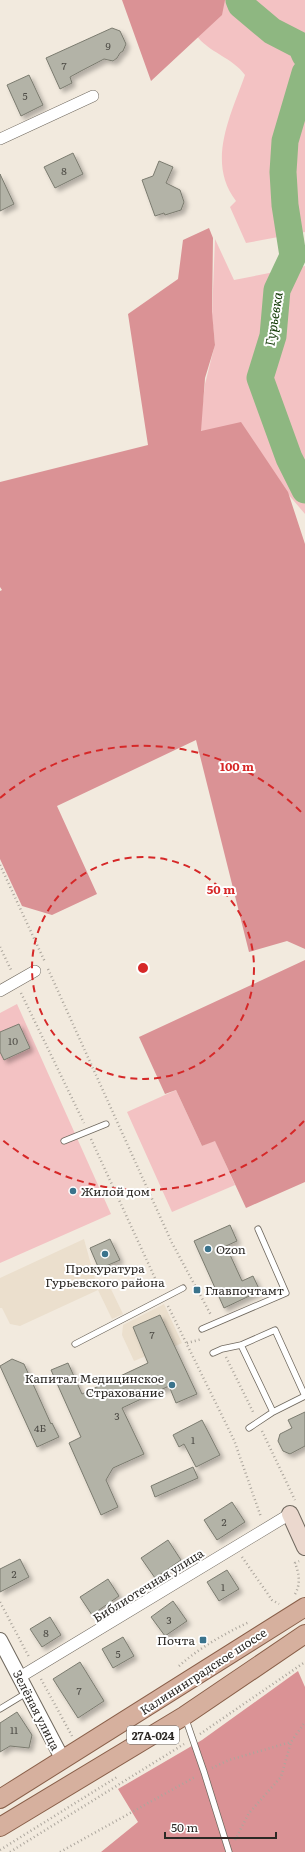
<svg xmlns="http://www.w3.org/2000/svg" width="305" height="1852" viewBox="0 0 305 1852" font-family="Literata,serif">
  <defs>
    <filter id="shadow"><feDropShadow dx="3.5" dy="3.5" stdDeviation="2" flood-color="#0004"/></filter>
  </defs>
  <rect width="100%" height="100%" fill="#f2eade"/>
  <path fill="#ebdfcd" d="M84 1239 98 1290 109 1285 123 1314 112 1319 98 1290 20 1326 10 1324 2 1308H0V1278Z
    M164 1304 182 1343 150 1358 146 1356 134 1361 122 1335 123 1325Z"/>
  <path fill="#f3c2c3" d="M180 0H305V232L246 243 230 207 236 201C206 162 231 115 245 75 233 58 208 52 196 35 189 25 185 11 180 0Z
    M215 239 234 280 305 266V514L288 494 202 432 200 428 205 384 215 344 212 316Z
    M17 1004 111 1214 0 1263V1013Z
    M176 1090 202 1146 215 1140 235 1185 172 1212 127 1112Z"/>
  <path fill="#da9295" d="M122 0H225L222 15 151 81Z
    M209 228 213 238 212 312 215 345 205 378 201 431 241 422 288 492 305 544V949L287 941 249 952 196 740 57 806 97 894 52 915 22 906 0 859V591L2 590 0 587V482L148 445 128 314 178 279 183 240Z
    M305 960V1182L246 1208 215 1141 202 1146 176 1090 165 1094 139 1037Z
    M298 1671 305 1687V1852H101L138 1822 118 1789 202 1740Z"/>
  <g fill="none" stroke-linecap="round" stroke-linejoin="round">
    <path stroke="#8eb781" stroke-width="27" d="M239 0 241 5 272 31 301 46 305 55
      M305 73 285 141 283 172 285 205 293 256 277 290 273 336 260 378 289 458 305 490"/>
  </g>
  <path fill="#b3b3a7" stroke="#7b7b6f" filter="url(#shadow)" d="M112 28 120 31 126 44 123 51 120 53 117 58 113 61 104 59 81 71 70 77 72 83 60 89 46 58Z
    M29 75 43 105 21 116 7 85Z
    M73 153 83 174 55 188 44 167Z
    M159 161 173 167 166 183 180 190 184 202 181 210 165 215 164 213 155 216 142 180 153 176Z
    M0 174 14 204 0 211Z
    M19 1024 30 1048 4 1060 0 1052V1032Z
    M230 1225 237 1241 226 1246 242 1281 253 1276 260 1291 224 1308 194 1241Z
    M110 1239 120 1260 99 1269 90 1248Z
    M160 1315 197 1394 176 1403 169 1386 122 1408 144 1454 113 1468 106 1480 118 1507 101 1515 69 1443 81 1437 51 1370 68 1363 82 1394 148 1363 133 1327Z
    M12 1359 24 1364 51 1424 52 1423 59 1437 37 1447 0 1366Z
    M305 1412V1446L290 1454 283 1451 278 1441 280 1434 292 1428 288 1420Z
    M202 1420 220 1455 196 1467 184 1444 179 1447 173 1435Z
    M193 1467 198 1478 155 1497 151 1486Z
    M232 1502 245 1522 217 1540 204 1520Z
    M168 1540 181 1560 155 1578 141 1558Z
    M20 1559 29 1577 0 1592V1569Z
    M227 1570 239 1589 219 1601 207 1582Z
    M108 1579 119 1596 92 1615 80 1597Z
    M173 1601 187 1621 165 1636 151 1617Z
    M50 1617 61 1635 42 1647 30 1629Z
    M123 1637 134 1656 113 1668 102 1649Z
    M80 1662 104 1701 78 1718 53 1679Z
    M17 1712 32 1735 29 1748 10 1746 0 1752V1723Z"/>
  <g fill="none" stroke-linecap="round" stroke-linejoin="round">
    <defs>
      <path id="service" d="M64 1141 106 1124
        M202 1329 286 1293 258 1229
        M75 1344 183 1288
        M241 1345 273 1412
        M213 1353 222 1349 241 1345 275 1330 305 1396
        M249 1428 273 1412 305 1396
        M0 1709 28 1692
        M185 1717 204 1772 229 1852"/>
      <path id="minor" d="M0 139 93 96
        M0 991 35 971
        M20 1677 290 1514"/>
      <path id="tertiary" d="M0 1640 63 1760"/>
      <path id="secondary" d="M290 1514 305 1547"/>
      <path id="primary" d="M0 1799 305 1607
        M0 1827 184 1716 305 1634"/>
    </defs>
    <use href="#service" stroke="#6f685e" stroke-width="7"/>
    <use href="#minor" stroke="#6f685e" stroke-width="12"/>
    <use href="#tertiary" stroke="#6f685e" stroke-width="16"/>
    <use href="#secondary" stroke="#6f685e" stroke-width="18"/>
    <use href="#primary" stroke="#895f49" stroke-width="20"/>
    <path stroke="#aca69d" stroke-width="2.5" stroke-dasharray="1 3" stroke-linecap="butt" d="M0 865 45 962
      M0 947 12 972
      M48 969 172 1243 211 1315
      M21 993 84 1123
      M91 1139 160 1289
      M168 1306 234 1440 261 1517
      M187 1343 202 1339
      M226 1357 254 1414
      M262 1431 295 1500
      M242 1557 272 1600 279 1604
      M295 1594C301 1584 299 1573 295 1563L299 1561
      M0 1602 29 1657
      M179 1666C199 1648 224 1634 249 1622
      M41 1679 72 1736
      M200 1734 305 1662
      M212 1768 229 1760 291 1742
      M235 1840 249 1813 281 1777 291 1742 305 1722
      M0 1850 117 1777
      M10 1852 184 1744
      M60 1852 195 1777"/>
    <use href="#service" stroke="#fff" stroke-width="5.5"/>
    <use href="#minor" stroke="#fff" stroke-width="11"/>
    <use href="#tertiary" stroke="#fff" stroke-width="14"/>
    <use href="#secondary" stroke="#ebd8ce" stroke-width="16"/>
    <use href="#primary" stroke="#d6b09e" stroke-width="18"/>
  </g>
  <g fill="none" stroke="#d62828" stroke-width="2" stroke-dasharray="7 5">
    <circle cx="143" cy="968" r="111"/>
    <path d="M304 1121A222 222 0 0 1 0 1138M0 798A222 222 0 0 1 304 815"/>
  </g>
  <g fill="#3a738c" stroke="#fff" stroke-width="1.5">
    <circle cx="73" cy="1191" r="4"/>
    <circle cx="208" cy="1249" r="4"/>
    <circle cx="105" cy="1254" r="4"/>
    <rect x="193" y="1286" width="8" height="8" rx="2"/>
    <circle cx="172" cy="1385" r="4"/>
    <rect x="199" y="1636" width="8" height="8" rx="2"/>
  </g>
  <g text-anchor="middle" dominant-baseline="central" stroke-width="4" stroke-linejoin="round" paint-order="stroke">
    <g font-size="10" fill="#4e4c46">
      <text x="108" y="45">9</text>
      <text x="64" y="65">7</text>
      <text x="25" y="95">5</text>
      <text x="64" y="170">8</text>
      <text x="13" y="1040">10</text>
      <text x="152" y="1334">7</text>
      <text x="117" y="1415">3</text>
      <text x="40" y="1427">4Б</text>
      <text x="193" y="1439">1</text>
      <text x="224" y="1521">2</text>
      <text x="14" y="1573">2</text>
      <text x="223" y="1586">1</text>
      <text x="169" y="1619">3</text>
      <text x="46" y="1632">8</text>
      <text x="118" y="1653">5</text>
      <text x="79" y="1690">7</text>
      <text x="14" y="1729">11</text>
    </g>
    <rect fill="#fff" stroke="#6b6966" stroke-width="1" x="127" y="1726" width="52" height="18" rx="3"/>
    <g font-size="11" font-weight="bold" fill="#2c2925">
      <text x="153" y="1735">27А-024</text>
    </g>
    <g font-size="12" fill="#2c2925" stroke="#fff" text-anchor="start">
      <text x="81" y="1191">Жилой дом</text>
      <text x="216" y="1249">Ozon</text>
      <text x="105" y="1268" text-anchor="middle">Прокуратура<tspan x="105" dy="14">Гурьевского района</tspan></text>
      <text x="205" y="1290">Главпочтамт</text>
      <text x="164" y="1378" text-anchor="end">Капитал Медицинское<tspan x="164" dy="14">Страхование</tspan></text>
      <text x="195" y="1640" text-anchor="end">Почта</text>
    </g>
    <g font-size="12" fill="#2c2925" stroke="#fff">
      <text transform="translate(148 1585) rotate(-32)">Библиотечная улица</text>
      <text transform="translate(203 1671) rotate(-33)">Калининградское шоссе</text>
      <text transform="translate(37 1710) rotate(63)">Зелёная улица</text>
    </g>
    <g font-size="13" font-style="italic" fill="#0e3600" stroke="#fff">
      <text transform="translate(273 319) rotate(-81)">Гурьевка</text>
    </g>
  </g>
  <circle cx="143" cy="968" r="6" fill="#d62828" stroke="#fff" stroke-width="2"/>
  <g font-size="12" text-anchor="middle" font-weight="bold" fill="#d62828" stroke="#fff" stroke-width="4" stroke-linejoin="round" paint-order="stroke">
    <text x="237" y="771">100 m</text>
    <text x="221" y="894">50 m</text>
  </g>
  <path d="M165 1832v6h111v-6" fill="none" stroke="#2c2925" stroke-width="2"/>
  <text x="171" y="1832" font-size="12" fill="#2c2925" stroke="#ffffff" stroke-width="3" paint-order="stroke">50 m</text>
</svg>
